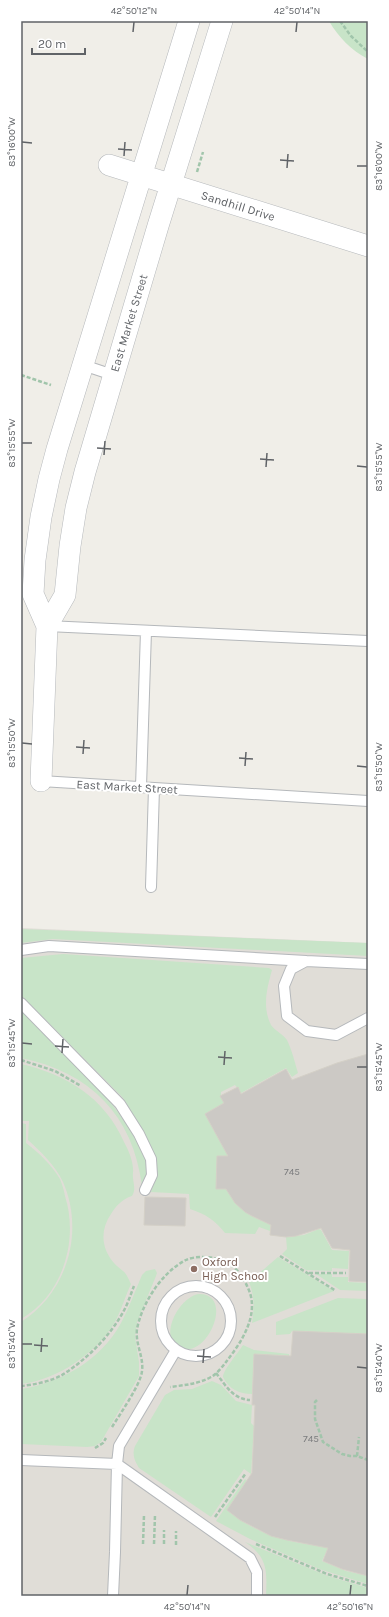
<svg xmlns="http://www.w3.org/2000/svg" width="389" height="1617" viewBox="0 0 389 1617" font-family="Karla,sans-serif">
  <rect width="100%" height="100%" fill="#f0eee8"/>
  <path fill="#e0ddd7" d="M21 928 368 943V1596H21Z"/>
  <path fill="#c8e4c8" d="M329 21H368V59C351 50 339 38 329 21Z
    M21 929 368 943V956L53 939 21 943Z
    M63 954 269 968 272 970C267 988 262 1007 271 1025 275 1031 283 1034 287 1040 292 1050 295 1063 298 1073L292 1077 286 1068 241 1093 235 1085 221 1092V1096L224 1103 205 1114 228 1156H217L216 1189H226C237 1207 250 1219 271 1223L270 1231 259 1227 255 1234 225 1233C215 1220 205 1214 190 1209L189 1194 151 1192 157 1175V1166L153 1151 147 1138 123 1098 21 995V958Z
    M21 1009C61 1050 116 1097 140 1148 144 1155 147 1161 148 1168 148 1175 145 1181 142 1186 133 1115 90 1072 21 1058Z
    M21 1064C66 1074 105 1098 124 1142 129 1151 134 1163 133 1173 132 1182 137 1188 132 1196 122 1199 116 1206 111 1214 100 1230 101 1248 114 1263 116 1266 120 1268 123 1271 127 1274 129 1280 131 1284 125 1297 122 1308 116 1320 98 1352 58 1380 21 1384V1322C67 1293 85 1232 63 1182 55 1165 41 1152 28 1140L29 1121H21Z
    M21 1123 26 1124V1143C39 1153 51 1164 60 1179 62 1184 64 1190 65 1196 79 1240 63 1295 21 1319Z
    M319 1229 321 1230 332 1250 349 1251 348 1269 332 1268V1271L306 1270 282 1254 287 1249 286 1237 304 1235Z
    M278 1257 334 1291 252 1323C254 1308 255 1297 249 1282Z
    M155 1269 157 1273 156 1276 137 1322 135 1337 139 1362V1376L101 1442 95 1446 87 1447 21 1444V1389C61 1383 101 1360 121 1323 129 1308 135 1291 142 1275L146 1271Z
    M316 1274H332V1277H348V1282L368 1283V1291L340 1290Z
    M199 1294C234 1294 209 1355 183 1349 156 1343 177 1297 199 1294Z
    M338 1298 368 1299V1334L292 1331 290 1334 276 1335V1322Z
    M243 1345 254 1350 289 1354V1356L254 1354 252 1394C239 1394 229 1389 223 1377 223 1370 238 1353 243 1345Z
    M212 1381 221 1385 236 1401 252 1405 251 1423 254 1426 251 1474 244 1469 211 1517 139 1468C134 1460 132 1454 135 1446L165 1395 174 1390 192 1389Z
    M245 1479 247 1481 227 1510C256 1534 291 1545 329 1546L322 1561 346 1571 368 1576V1584L322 1570 250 1539 216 1521Z
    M245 1542 328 1576 368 1588V1596H266C267 1571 268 1557 245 1542Z"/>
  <path fill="#ccc9c5" stroke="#d4d0c7" d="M368 1054V1282L349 1281 350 1250 332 1248 321 1228 296 1236 286 1237 270 1235 271 1225 252 1216 245 1212 235 1203 226 1189H216L217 1156H228L205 1114 224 1103 220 1096 238 1087 241 1094 286 1069 292 1080 337 1063Z
    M145 1197 186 1198 185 1226 144 1225Z
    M293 1331 368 1334V1576L342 1569 323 1561 328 1548 287 1540 271 1536 240 1520 227 1510 252 1473 255 1405H252L254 1354 291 1356Z"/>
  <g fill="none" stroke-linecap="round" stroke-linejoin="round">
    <defs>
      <path id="service" d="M83 365 113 375
        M47 626 368 641
        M41 781 368 801
        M141 787 146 631
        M151 887 154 788
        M21 950 49 946 306 961
        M368 964 306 961 291 969 284 986 287 1016 307 1031 336 1035 368 1018
        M21 1003 120 1104 139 1134 151 1159 152 1175 145 1190
        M161 1321a35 35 0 1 1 70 0a35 35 0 1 1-70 0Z
        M21 1460 117 1464 250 1558 257 1572V1596
        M113 1596 115 1552 117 1464 119 1446 176 1350"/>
      <path id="minor" d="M109 165 368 246
        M47 626 65 595 70 546 76 508 85 472 158 226 222 21
        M41 781 47 626 33 594 35 560 41 517 49 479 57 449 189 21"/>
    </defs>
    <use href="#service" stroke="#b5b8bb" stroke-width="12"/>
    <use href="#minor" stroke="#b5b8bb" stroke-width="22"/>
    <path stroke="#a1c5ab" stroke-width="2.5" stroke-dasharray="4 2" stroke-linecap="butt" d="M340 21 351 36 368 52
      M197 172 203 152
      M21 375 51 385
      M21 1060 55 1071 81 1086
      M280 1256 336 1291
      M309 1273H346
      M216 1373C226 1386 233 1399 250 1400
      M21 1386C33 1385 52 1381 62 1375 86 1360 108 1338 122 1314 127 1306 130 1296 134 1286
      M317 1400 315 1402V1419L323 1442 342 1454 350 1456H357L368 1460
      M112 1427C120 1414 141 1384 142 1371 144 1357 135 1344 137 1329 142 1303 162 1272 186 1260 196 1255 215 1257 224 1261 238 1267 245 1280 250 1293 258 1318 240 1344 226 1362 222 1367 217 1374 211 1377 198 1384 185 1385 170 1387
      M95 1448 103 1443 106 1438
      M357 1456 359 1437
      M215 1517 246 1473
      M143 1544 144 1515
      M154 1544 155 1515
      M164 1544V1530
      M256 1544 327 1574 368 1586
      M176 1545V1531"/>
    <use href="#service" stroke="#fff" stroke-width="10"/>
    <use href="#minor" stroke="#fff" stroke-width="21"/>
  </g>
  <path fill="none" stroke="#606367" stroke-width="1.5" d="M133 32 134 22M296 32 297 22M22 142 32 143M118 149 132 150M124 156 125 142M280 160 294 161M357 166H367M287 168 288 154M22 443H32M97 448 111 449M104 455 105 441M260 459 274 460M357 466 367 467M266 467 267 453M22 743 32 744M76 747 90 748M83 754 84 740M239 758 253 759M245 766 246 752M357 766 367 767M22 1043 32 1044M55 1046 69 1047M62 1053 63 1039M218 1057 232 1058M224 1065 225 1051M357 1067H367M22 1344H32M34 1345 48 1346M41 1352 42 1338M197 1356 211 1357M203 1363 204 1349M357 1367 367 1368M187 1595 188 1585M350 1595 351 1585"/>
  <circle fill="#8d6e63" stroke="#fff" stroke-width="1.5" cx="194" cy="1269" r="4"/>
  <g text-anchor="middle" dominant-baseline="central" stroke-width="4" stroke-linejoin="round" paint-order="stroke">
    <g font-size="10" fill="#7b7c7e">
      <text x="292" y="1172">745</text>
      <text x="311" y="1439">745</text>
    </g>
    <g font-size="12" fill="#606367" stroke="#fff">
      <text transform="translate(238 206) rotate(17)">Sandhill Drive</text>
      <text transform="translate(129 323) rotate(-73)">East Market Street</text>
      <text transform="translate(127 787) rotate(3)">East Market Street</text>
    </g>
    <g font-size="12" fill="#785e54" stroke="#fff" text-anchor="start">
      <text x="202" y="1262">Oxford<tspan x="202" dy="14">High School</tspan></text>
    </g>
  </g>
  <rect width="389" height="1617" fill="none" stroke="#ffffff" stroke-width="44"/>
  <path d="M32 48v6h53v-6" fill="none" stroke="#606367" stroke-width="2"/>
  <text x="38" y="48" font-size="12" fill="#606367" stroke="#ffffff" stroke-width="3" paint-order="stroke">20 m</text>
  <rect x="22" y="22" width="345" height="1573" fill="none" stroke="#606367" stroke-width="1.5"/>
  <g font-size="10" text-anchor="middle" fill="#606367">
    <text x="134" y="14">42°50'12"N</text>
    <text x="297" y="14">42°50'14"N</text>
    <text transform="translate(11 142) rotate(-90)" y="4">83°16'00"W</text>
    <text transform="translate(378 166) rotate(-90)" y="4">83°16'00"W</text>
    <text transform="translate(11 443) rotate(-90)" y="4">83°15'55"W</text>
    <text transform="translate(378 467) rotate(-90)" y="4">83°15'55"W</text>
    <text transform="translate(11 743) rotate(-90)" y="4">83°15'50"W</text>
    <text transform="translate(378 767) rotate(-90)" y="4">83°15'50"W</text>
    <text transform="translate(11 1043) rotate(-90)" y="4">83°15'45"W</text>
    <text transform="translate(378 1067) rotate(-90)" y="4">83°15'45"W</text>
    <text transform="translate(11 1344) rotate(-90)" y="4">83°15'40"W</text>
    <text transform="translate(378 1368) rotate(-90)" y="4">83°15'40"W</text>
    <text x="187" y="1610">42°50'14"N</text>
    <text x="350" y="1610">42°50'16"N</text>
  </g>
</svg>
